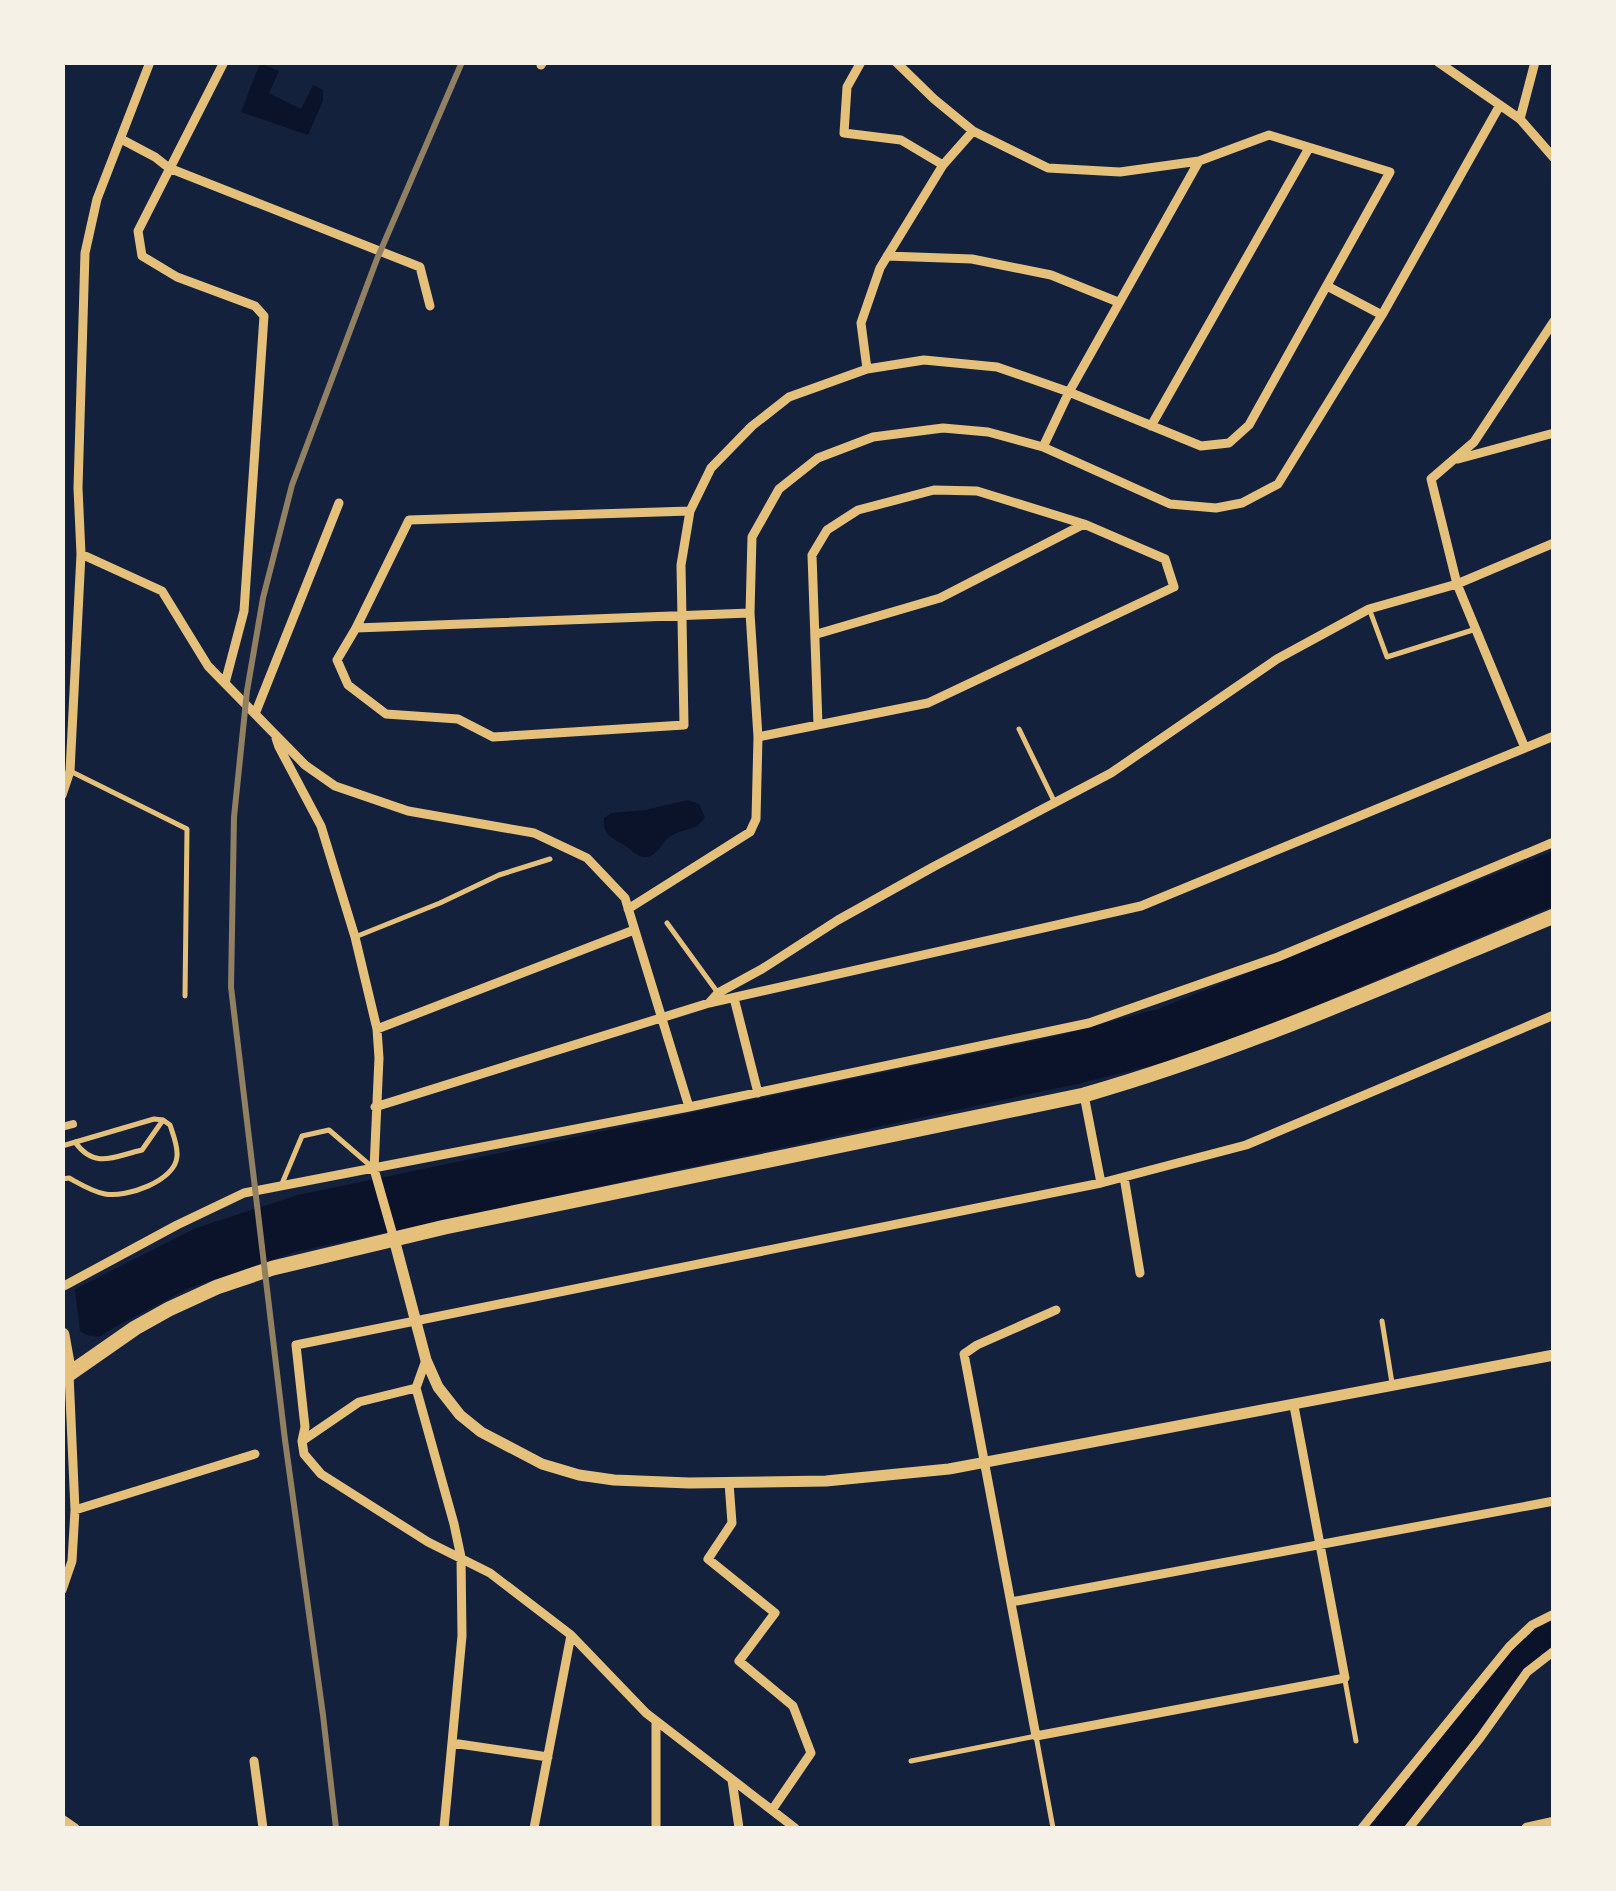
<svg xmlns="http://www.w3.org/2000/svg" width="1616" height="1891" viewBox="0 0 1616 1891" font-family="'Exo 2',sans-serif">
  <rect width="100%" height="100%" fill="#14213d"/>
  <path fill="#0b132b" d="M260 63 279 71 269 93 301 109 313 85 323 90V101L308 135 241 112Z
    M688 800 699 804 705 817C696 832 684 828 671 836 662 841 659 855 647 857 638 858 632 851 626 846 613 838 602 836 604 818L611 813 645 810Z
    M1553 851V906L1286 1018 1170 1061 1077 1084 295 1252 189 1288 115 1327 63 1360V1298L79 1287 196 1228 298 1195 1053 1037 1158 1009Z"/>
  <path fill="#14213d" d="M75 1290 80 1331 86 1335 99 1337 63 1360V1298Z"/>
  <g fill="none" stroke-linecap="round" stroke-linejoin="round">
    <path stroke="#0b132b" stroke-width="35" d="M1385 1828 1511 1669 1554 1631"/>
    <path stroke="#e5c07b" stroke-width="5" d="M1370 611 1387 657 1476 629
      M1019 729 1055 803
      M70 771 187 829 185 996
      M667 923 718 993
      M355 937 440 903 499 875 550 859
      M75 1142C95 1170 115 1156 142 1150L163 1120
      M62 1146 154 1119 163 1120 170 1125C173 1134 178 1146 177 1156 176 1181 126 1198 105 1194 93 1192 80 1184 69 1178L62 1179
      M281 1186 302 1136 329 1130 372 1167
      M1382 1321 1392 1383
      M1345 1680 1356 1741
      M911 1761 1036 1736 1053 1828"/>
    <path stroke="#e5c07b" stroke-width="8" d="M62 1127 73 1124"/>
    <path stroke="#e5c07b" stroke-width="9" d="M224 62 138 231 142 256 177 277 255 306 264 316 244 611 225 683
      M861 62 847 87 844 133 901 140 943 165
      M1438 62 1520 119 1554 158
      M541 65 543 62
      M1520 119 1535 62
      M121 139 155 157 169 168 420 267 430 306
      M887 256 972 259 1051 275 1118 302
      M1327 286 1382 315
      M867 369 861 323 880 268 943 165 973 131
      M1151 426 1309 148
      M1043 447 1069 392 1199 161
      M1458 459 1554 433
      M690 511 409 520 356 628 337 660 348 685 386 714 458 719 493 737 684 725 681 565 690 511 711 468 752 426 789 397 867 369 924 360 997 367 1069 392 1201 446 1229 443 1249 425 1390 172 1269 135 1199 161 1120 172 1048 168 973 131 934 99 896 62
      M81 554 162 591 208 666 305 765 335 786 408 811 534 833 587 858 625 898 689 1107
      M356 628 750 613
      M817 634 940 598 1084 524
      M255 714 339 503
      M758 737 928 703 1174 587 1165 559 1084 524 977 491 934 490 858 510 827 530 812 555 818 725
      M276 738 279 747 321 826 355 937 377 1029 379 1058 374 1169 394 1239
      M1525 748 1457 584 1431 479 1474 442 1554 321
      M62 795 70 771 81 554 78 488 85 253 97 199 150 62
      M628 909 750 832 756 819 758 737 750 613 752 537 779 489 818 458 873 437 943 428 988 432 1043 447 1170 504 1216 508 1242 503 1278 484 1382 315 1500 105
      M734 998 758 1093
      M709 1003 718 993 762 969 838 920 933 867 1111 773 1277 659 1369 609 1457 584 1554 543
      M377 1029 634 930
      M1084 1095 1101 1183
      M375 1107 709 1003 1141 906 1554 736
      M1124 1177 1140 1273
      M62 1287 177 1225 244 1193 689 1107 1089 1023 1278 957 1554 842
      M1056 1310 977 1345 964 1354 1036 1736 1345 1678 1294 1406
      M426 1360 416 1388 454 1524 461 1557 462 1636 444 1828
      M302 1441 359 1402 416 1388
      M729 1483 732 1523 708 1559 775 1613 739 1661 793 1706 811 1753 772 1810
      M75 1510 255 1454
      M62 1590 72 1561 75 1510 69 1374 65 1376
      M1011 1602 1554 1501
      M656 1721V1828
      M452 1743 548 1757
      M254 1761 263 1828
      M732 1780 739 1828
      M62 1819 75 1828
      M534 1828 571 1635
      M795 1828 646 1713 571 1635 490 1573 428 1542 321 1474 304 1454 302 1441 305 1427 296 1345 1101 1183 1246 1145 1554 1015
      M1362 1828 1509 1647 1532 1625 1554 1614
      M1409 1828 1480 1738 1527 1672 1554 1651"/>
    <path stroke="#e5c07b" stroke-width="11" d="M394 1239 426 1360 438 1387 460 1415 481 1432 542 1464 579 1475 614 1480 689 1483 826 1481 949 1469 1554 1355
      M1527 1828 1554 1822"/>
    <path stroke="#e5c07b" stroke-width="15" d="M62 1335 69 1374 135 1328 169 1309 217 1287 273 1268 445 1227 1084 1095C1245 1049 1398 980 1554 916"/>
    <path stroke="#918062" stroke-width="6" d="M336 1828 323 1715 285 1440 231 987 234 817 247 691 263 598 292 485 377 259 462 62"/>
  </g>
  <rect width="1616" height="1891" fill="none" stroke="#f6f1e7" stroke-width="130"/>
</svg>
